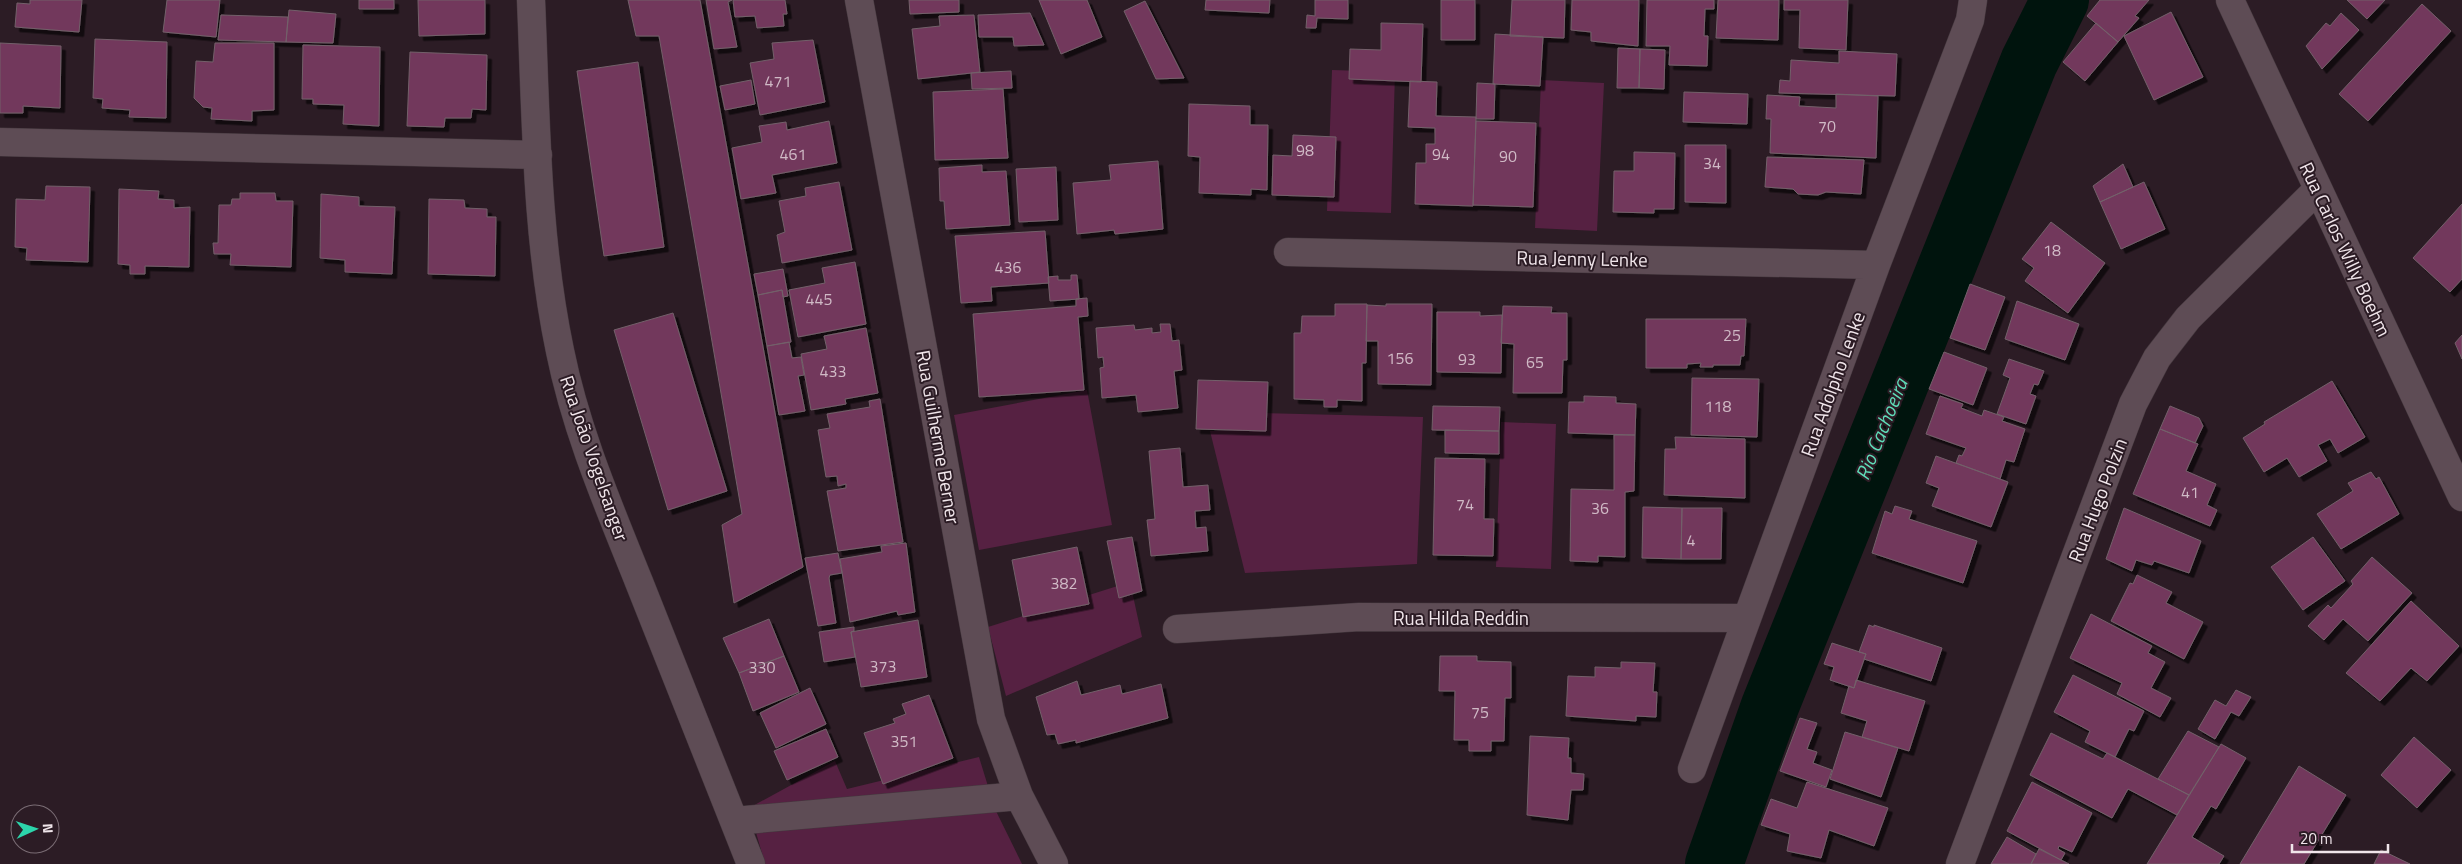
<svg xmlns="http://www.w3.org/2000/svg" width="2462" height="864" viewBox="0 0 2462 864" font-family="'Titillium Web',sans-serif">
  <defs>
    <filter id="shadow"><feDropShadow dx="4.5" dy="4.5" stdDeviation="0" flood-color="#0009"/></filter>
  </defs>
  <rect width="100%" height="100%" fill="#2c1c25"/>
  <path fill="#562142" d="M1332 70 1395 72 1391 213 1327 211Z
    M1541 80 1604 83 1597 231 1535 228Z
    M1087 390 1112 525 979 550 954 415Z
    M1257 413 1423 417 1417 564 1245 573 1210 431 1257 430Z
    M1501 422 1556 424 1551 569 1496 567Z
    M1130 582 1142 637 1006 696 988 627Z
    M979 757 995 809 1022 864H765L749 808 835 761 847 789Z"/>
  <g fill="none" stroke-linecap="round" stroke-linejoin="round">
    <path stroke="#00140d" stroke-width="58" d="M1714 864 1770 706 2029 62 2060 0"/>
  </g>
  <path fill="#72385b" stroke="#73606a" filter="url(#shadow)" d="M30 0H82L79 32 15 27 17 3 30 4Z
    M167 0H220L216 37 163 32Z
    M359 0H394V9H359Z
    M418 0H485V34L419 36Z
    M628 0H700L803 567 734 603 722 525 742 514 659 36H636Z
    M706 0H732L728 2 737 47 714 49Z
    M733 0H785L787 14H783L784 26 757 28 755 16 735 17Z
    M909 0H959V12L910 14Z
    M1039 0H1087L1102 37 1061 54Z
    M1206 0H1270L1269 13 1205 10Z
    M1315 0H1348V19L1317 18 1316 28H1306L1307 15 1315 16Z
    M1441 0H1475V40H1441Z
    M1512 0H1565L1564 38 1510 36Z
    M1572 0H1639L1638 46 1591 41V32L1571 30Z
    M1647 0H1714V9H1705L1704 36H1708L1707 66 1669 65 1670 46H1646Z
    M1718 0H1779L1778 40 1716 38Z
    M1784 0H1848L1846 50 1799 48 1800 10H1784Z
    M2100 0H2149L2135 16 2139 18 2118 42 2087 16Z
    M2347 0H2385L2367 19Z
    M1145 1 1184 78 1156 79 1124 11Z
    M2422 4 2451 31 2368 121 2339 94Z
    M289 10 336 14 333 43 286 42Z
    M2171 12 2203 77 2154 100 2124 36Z
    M1030 13 1044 45 1014 46 1013 37H979L978 15Z
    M2341 13 2359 30 2322 69 2306 46 2326 23 2330 26Z
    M221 15 288 17 286 42 218 40Z
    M974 15 980 72 918 79 912 29 940 26 939 16Z
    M1381 23 1423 24 1421 82 1349 79 1350 49 1381 50Z
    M2096 23 2118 42 2085 81 2063 62Z
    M1495 34 1543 37 1540 86 1493 84Z
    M95 39 167 42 166 118 129 117 130 110 102 108 103 99 93 98Z
    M813 40 825 102 760 115 750 63 774 59 772 43Z
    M0 43 61 46 60 108 23 106V113H0Z
    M215 43H274V110L252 111V121L211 119 212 108 203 107 194 98 196 61 213 62Z
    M303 45 380 47 379 126 343 124 344 105 313 104V99H302Z
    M1618 48 1640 49 1639 88H1617Z
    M1640 49 1665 50 1664 89 1639 88Z
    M1839 51 1897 54 1895 96 1779 93 1780 80 1790 81 1791 60 1839 63Z
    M410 52 487 55 486 110 472 109 471 118H445L444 127 407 126Z
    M638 62 664 247 604 256 577 71Z
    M1011 71 1012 88 972 89 971 73Z
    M751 80 755 104 725 110 720 86Z
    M1410 81 1437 82 1436 116 1476 117 1473 206 1415 204 1416 163H1426V144H1435V128L1408 127Z
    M1477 83 1495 84 1494 119H1476Z
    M1003 89 1008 158 935 160 933 92Z
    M1684 92 1748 94 1747 124 1683 122Z
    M1836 94 1878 96 1876 158 1770 153 1771 119H1766L1767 95 1800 97 1799 106 1836 108Z
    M1189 104 1250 106V125H1268L1267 190 1251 189V195L1199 193 1200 157 1188 156Z
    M829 121 837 163 772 175 776 193 741 199 732 148 762 142 759 126 786 122 787 130Z
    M1476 121 1536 123 1533 207 1473 205Z
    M1293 135 1336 137 1334 197 1272 195 1273 155 1292 156Z
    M1685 145H1726V203L1685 202Z
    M1634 152 1675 153 1674 209H1654V213L1613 212 1614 171H1634Z
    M1767 157 1864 160 1861 194 1826 192 1818 195 1798 194 1793 189 1765 187Z
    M1158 161 1163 229 1115 234 1114 230 1077 234 1073 183 1111 180 1109 165Z
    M2123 164 2133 187 2100 202 2093 186Z
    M982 165V172L1006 171 1010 225 946 229 944 201H940L939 168Z
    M1056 167 1058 220 1019 222 1016 169Z
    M839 182 852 250 782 263 777 235 785 232 779 201 806 196 805 188Z
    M2144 182 2165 229 2121 249 2100 202Z
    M46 186 90 187 88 262 26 260 27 248 15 247 16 199 45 200Z
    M119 189 159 191 158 199 174 200V208L190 207 189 267 145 266V274H130V265L118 264Z
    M240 193H275L276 201H293L291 267 230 265 231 254H214L213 243H218L219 205H231L232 199H240Z
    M321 194 359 197V206L395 207 392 274 345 272V260L320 258Z
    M429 199 464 200 465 208 487 209V217H496L495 276 428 274Z
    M2462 204V279L2450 292 2413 258Z
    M2051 222 2105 263 2068 313 2025 281 2034 268 2022 259Z
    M1045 231 1049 283 991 287 992 301 961 303 955 236Z
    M855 262 866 324 798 337 789 290 825 283 822 268Z
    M783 269 788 296 783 297 782 290 758 295 754 274Z
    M1071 275H1077L1079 299 1050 301 1048 277 1058 276V280H1071Z
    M1970 284 2005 297 1985 350 1950 338Z
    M782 290 791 342 767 346 758 295Z
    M1087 298 1088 316 1078 317 1084 390 979 397 973 314 1076 306V299Z
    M2017 301 2079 324 2065 360 2005 339Z
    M1335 304H1367L1366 363H1362V401L1337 400V407H1324V400L1294 399V333H1301L1302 316H1335Z
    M1386 304H1432L1431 385 1378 384V341H1366L1367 305 1386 306Z
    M1503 306 1552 307 1551 313H1567V360H1563L1562 393H1513L1514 344 1501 343Z
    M1437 312H1480V316L1502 315 1501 373 1437 372Z
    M673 313 727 491 668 510 614 330Z
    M1646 319H1746L1744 356H1741L1740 365H1713V367H1700L1701 363 1687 364V368H1646Z
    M1160 324H1170L1172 341 1179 340 1182 370 1174 371 1178 408 1138 412 1136 395 1102 398 1100 368 1104 367 1103 357 1098 358 1096 328 1134 325 1135 330 1152 328V333L1161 332Z
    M866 328 878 393 845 399 846 404 811 410 801 354 827 349 824 336Z
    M2462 335V359L2455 343Z
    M789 342 792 358 801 357 804 375 798 376 805 411 779 415 767 346Z
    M1944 352 1987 368 1973 405 1929 389Z
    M2009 359 2044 371 2038 385 2034 384 2030 394 2036 396 2026 424 1997 414 2010 378 2003 375Z
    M1692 378 1759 379 1757 437 1691 435Z
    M1198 380 1268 382 1266 431 1196 429Z
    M2332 381 2365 437 2338 453 2330 439 2318 445 2327 461 2299 477 2287 458 2264 472 2243 438 2265 424 2264 422Z
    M1584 396 1616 397V403L1636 404 1635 435 1568 433 1569 402H1584Z
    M1940 396 1963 404 1961 408 1982 416 1984 410 2004 417 2002 421 2025 429 2014 462 2006 460 2000 479 1956 463 1959 455 1962 456 1966 448 1926 434Z
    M880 399 903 542 838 551 827 491 846 488V484L838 486 837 476 826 477 818 430 830 428 827 414 870 407 869 401Z
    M1433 406 1500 407 1499 431 1432 430Z
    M2170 406 2199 418 2203 426 2195 443 2160 429Z
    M2160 429 2198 444 2186 471 2216 484 2207 505 2217 510 2210 526 2133 494Z
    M1445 430 1499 431V454L1445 453Z
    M1614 435H1635L1634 491 1625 492V557L1598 556V562L1570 561 1571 489 1614 490Z
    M1675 437 1745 439V498L1664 495 1665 449H1676Z
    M1180 448 1183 487 1208 485 1210 510 1195 511 1196 528 1206 527 1208 551 1151 556 1147 520 1155 519 1149 451Z
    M1936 456 2008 482 1991 527 1932 506 1939 488 1926 483Z
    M1435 458 1485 459 1484 519H1494L1493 556 1433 555Z
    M2371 472 2376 479 2379 477 2399 514 2341 549 2317 514 2353 491 2348 483Z
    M1895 506 1912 511 1909 519 1977 541 1963 583 1872 553 1885 511 1892 514Z
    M1643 507 1682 508 1681 559 1642 558Z
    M1682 508H1722L1721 559H1681Z
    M2124 508 2201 541 2189 573 2154 561 2152 565 2136 560 2132 571 2106 559Z
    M1132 537 1142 591 1119 598 1107 541Z
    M2313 537 2345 581 2303 610 2271 567Z
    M906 543 915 612 898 615 897 611 850 622 840 559 882 552 881 546Z
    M1077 547 1089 604 1023 617 1012 560Z
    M838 553 842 573 830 575 829 578 836 623 818 626 805 558Z
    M2372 557 2412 593 2368 641 2343 619 2324 640 2308 626 2328 605 2331 608 2353 584 2351 581Z
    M2137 575 2172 592 2166 603 2203 622 2184 659 2111 621 2130 583 2133 584Z
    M2411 601 2459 646 2427 681 2411 668 2380 701 2346 673Z
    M2091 614 2152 646 2148 653 2165 662 2151 688 2171 698 2160 717 2117 694 2122 683 2070 658Z
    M769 619 784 656 739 673 723 638Z
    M918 620 927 677 861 687 851 632Z
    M1869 625 1874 627V625L1942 648 1931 681 1864 659 1866 654 1859 652Z
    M854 627V631L851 632 855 657 824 662 819 632Z
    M1832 643 1866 654 1854 688 1830 680 1834 667 1824 664Z
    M784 656 799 692 753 711 739 673Z
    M1440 656H1477V661L1511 662V698H1505L1504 741H1491V751H1469V740H1454L1455 691H1439Z
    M1621 662 1655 663 1653 692H1657L1656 717 1636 716V721L1566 716 1568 676 1595 677V667L1621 668Z
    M2073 675 2144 711 2134 731 2129 729 2115 757 2085 742 2090 731 2054 712Z
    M1856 680 1925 701 1909 751 1862 737 1867 721 1841 713 1849 686 1854 688Z
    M1077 681 1081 695 1120 685 1122 694 1161 684 1168 718 1076 743V740L1058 744 1055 734 1047 735 1036 697Z
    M810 688 826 724 776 748 760 713Z
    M2236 690 2251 697 2239 716 2231 712 2215 739 2198 729 2215 700 2226 706Z
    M929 695 953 758 883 784 864 733 895 723 893 719 906 714 902 704Z
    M1800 718 1817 723 1807 749 1817 752 1813 763 1832 770 1826 787 1780 771Z
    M826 729 838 757 787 780 774 751Z
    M2188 731 2219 747 2189 795 2158 779Z
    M1845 732 1898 748 1881 797 1830 779Z
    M2051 733 2103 759 2107 753 2189 795 2177 815 2128 789 2112 818 2030 775Z
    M1530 736 1569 738 1568 758H1571V773L1584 774 1583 790H1571L1568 820 1527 815Z
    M2414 737 2451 770 2417 808 2381 775Z
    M2221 744 2246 758 2216 809 2211 806 2192 837 2224 856 2219 864H2147Z
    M2299 766 2346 795 2304 864H2240Z
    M1807 782 1888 808 1874 846 1829 830 1821 858 1787 851 1790 834 1761 825 1771 799 1797 808Z
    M2032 782 2092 813 2072 852 2059 846 2058 849 2065 853 2061 860 2007 831Z
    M2007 837 2036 854 2031 864H1991Z
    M2039 849 2069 864H2031Z
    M2381 850 2410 864H2374Z"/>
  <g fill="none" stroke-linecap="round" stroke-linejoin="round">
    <defs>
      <path id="minor" d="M531 0C536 117 536 237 560 351 576 431 609 507 639 582 676 676 714 770 751 864
        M859 0 991 719 1019 796 1054 864
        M2230 0 2462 497
        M0 142 538 155
        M1288 252 1876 265
        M1177 629 1359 617 1746 618
        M1692 769 1876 265 1970 20 1973 0
        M734 821 1019 796
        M1960 864 2133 404 2157 358 2188 318 2318 189"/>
    </defs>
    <use href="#minor" stroke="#44383e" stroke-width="29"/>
    <use href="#minor" stroke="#5e4c55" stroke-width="28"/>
  </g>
  <g text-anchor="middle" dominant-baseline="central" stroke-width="4" stroke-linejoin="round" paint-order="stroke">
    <g font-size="16" fill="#d0bac6">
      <text x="778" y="81">471</text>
      <text x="1827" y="126">70</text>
      <text x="1305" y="150">98</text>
      <text x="793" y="154">461</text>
      <text x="1441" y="154">94</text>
      <text x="1508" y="156">90</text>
      <text x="1712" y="163">34</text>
      <text x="2052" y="250">18</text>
      <text x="1008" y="267">436</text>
      <text x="819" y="299">445</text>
      <text x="1732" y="335">25</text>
      <text x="1400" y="358">156</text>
      <text x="1467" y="359">93</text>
      <text x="1535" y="362">65</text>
      <text x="833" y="371">433</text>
      <text x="1718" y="406">118</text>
      <text x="2190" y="492">41</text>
      <text x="1465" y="504">74</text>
      <text x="1600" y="508">36</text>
      <text x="1691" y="540">4</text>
      <text x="1064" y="583">382</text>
      <text x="883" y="666">373</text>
      <text x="762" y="667">330</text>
      <text x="1480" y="712">75</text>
      <text x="904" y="741">351</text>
    </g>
    <g font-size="19" fill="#f0e5ea" stroke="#2c1c25">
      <text transform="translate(2346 249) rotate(65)">Rua Carlos Willy Boehm</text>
      <text transform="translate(1582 258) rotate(1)">Rua Jenny Lenke</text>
      <text transform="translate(1832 384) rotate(-70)">Rua Adolpho Lenke</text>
      <text transform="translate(939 437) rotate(80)">Rua Guilherme Berner</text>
      <text transform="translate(595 458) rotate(71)">Rua João Vogelsanger</text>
      <text transform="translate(2097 500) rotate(-69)">Rua Hugo Polzin</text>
      <text x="1461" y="617">Rua Hilda Reddin</text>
    </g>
    <g font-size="20" font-style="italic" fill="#5fdcb8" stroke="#2c1c25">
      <text transform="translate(1881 429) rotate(-68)">Rio Cachoeira</text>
    </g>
  </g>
  <g transform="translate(35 829) rotate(87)"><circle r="24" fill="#2c1c25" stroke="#7a6c74"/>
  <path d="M0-4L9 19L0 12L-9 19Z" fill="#2cd5ab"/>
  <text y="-8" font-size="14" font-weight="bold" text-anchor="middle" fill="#f0e5ea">N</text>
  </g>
  <path d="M2292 844v8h96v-8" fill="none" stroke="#f0e5ea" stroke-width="2.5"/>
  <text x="2300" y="844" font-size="15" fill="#f0e5ea" stroke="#2c1c25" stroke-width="4" paint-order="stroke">20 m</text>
</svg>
